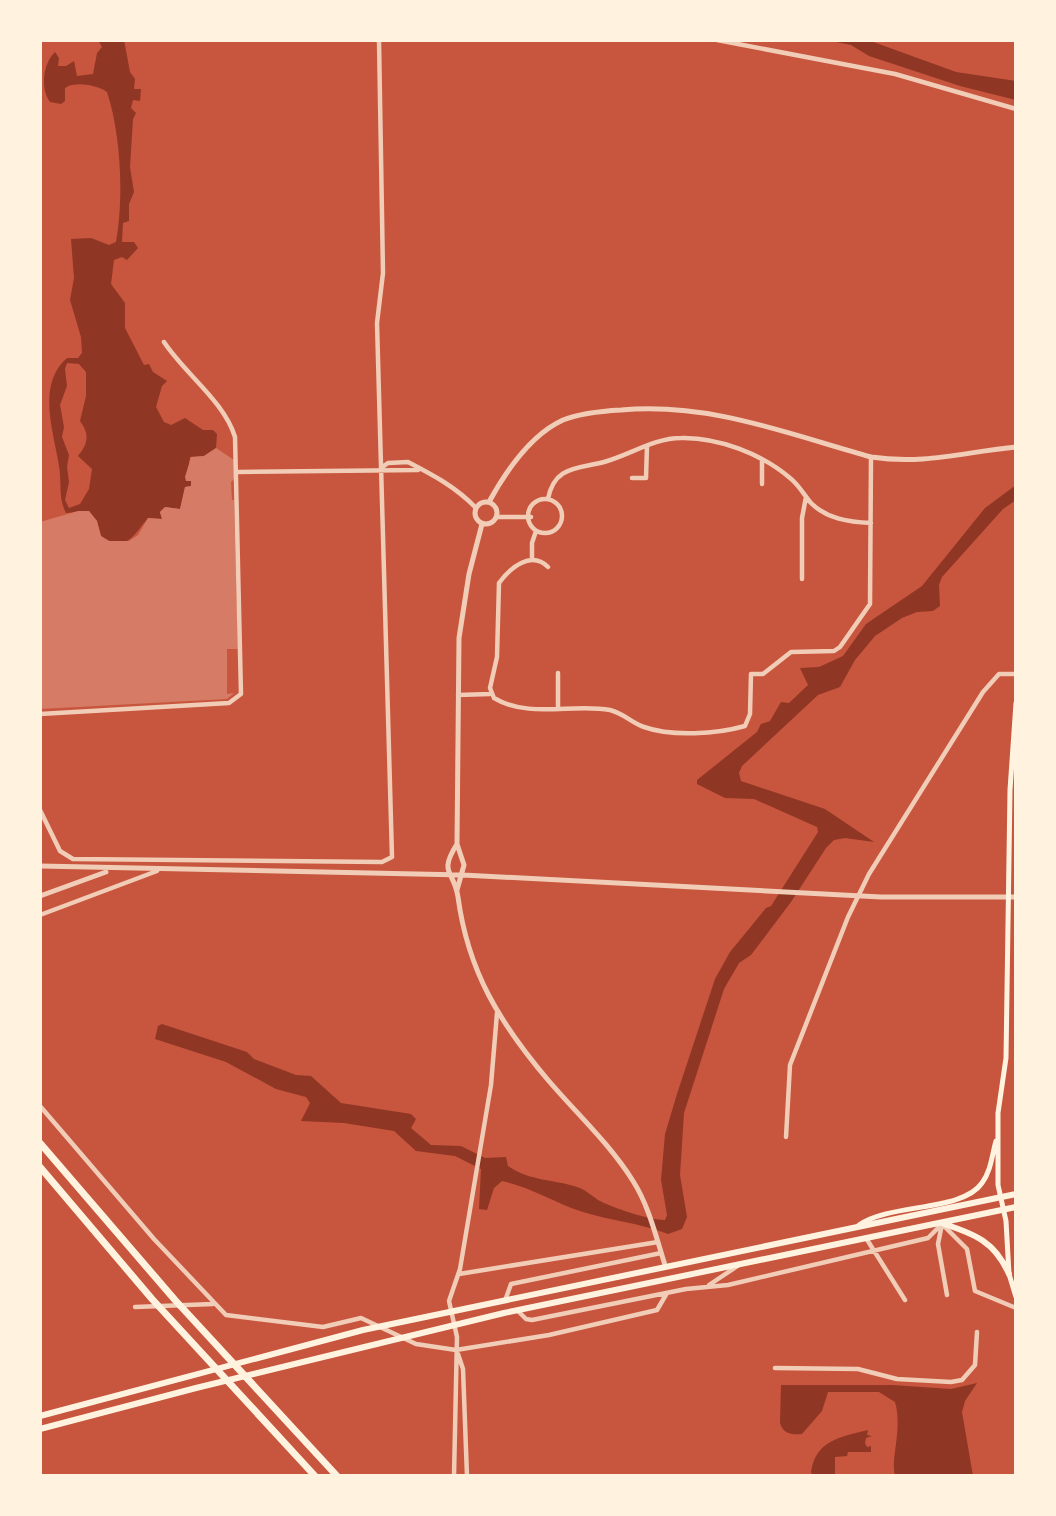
<svg xmlns="http://www.w3.org/2000/svg" width="1056" height="1516" viewBox="0 0 1056 1516" font-family="Merriweather,serif">
  <rect width="100%" height="100%" fill="#c8553d"/>
  <path fill="#8f3625" fill-rule="evenodd" d="M98 40H124L130 72 135 79 134 89H141L140 101 133 100 131 108 136 113 133 119 130 167 134 192 129 204V221L123 223 122 242H134L138 248 127 260 122 257 114 260 111 284 125 303V328L144 365 149 364 153 372 167 381 162 386 156 407 164 422 171 425 185 418 203 430H213L217 434 216 448 204 456 190 457 187 481H191V486L185 487 180 509 165 507 160 512 162 519 148 518C134 534 127 554 101 536L97 521 89 511 66 513C58 498 62 483 59 466 54 432 36 385 67 358H78L82 353 81 337 70 300 74 278 71 239 91 238 109 245 116 242C124 198 121 134 107 92 97 85 75 81 65 88V101L61 104 50 102C40 89 43 63 55 52L59 58 58 66H66L74 61 77 76 93 74 97 53 102 47ZM67 363 79 364 86 372V396L80 421C90 434 88 444 78 456L92 469 89 489 80 504 69 508 65 500 69 482 67 467 69 455 62 437 64 427 60 405 67 386 65 369Z
    M826 40H868L956 72 1016 81V100L960 86 869 56 851 45Z
    M1016 485V500L1003 509 942 577 939 585 940 606 933 611 917 612 902 618 875 636 855 660 840 687 818 695 742 766 739 773 741 781 825 809 874 842 845 838 834 840 826 848 791 902 751 955 739 963 724 989 684 1113 680 1175 687 1217 682 1229 668 1234C640 1223 612 1221 583 1212 555 1203 531 1187 502 1181L494 1188 487 1210 479 1209 481 1169 455 1156 416 1151 394 1131 344 1123 301 1121 310 1103 306 1097 276 1089 226 1062 155 1039 158 1026 162 1024 247 1052 254 1059 296 1075 311 1076 341 1103 411 1114 416 1119 411 1128 431 1145 461 1146 485 1158 506 1157 508 1166C531 1182 556 1179 580 1188 587 1191 592 1196 598 1200 613 1208 649 1220 665 1220L667 1215 661 1180 665 1134 677 1094 715 979 730 952 766 908 771 906 818 832 817 827 754 799 725 798 697 784V780L757 732 761 724 770 721 781 702 789 703 808 685 800 668 819 667 843 656 866 624 922 586 985 508Z
    M977 1383 965 1401 962 1412 973 1476H895C890 1459 903 1429 895 1402L879 1392H828L822 1411 802 1434C792 1435 783 1434 780 1423L781 1385H892L951 1389Z
    M868 1430 867 1435 872 1436 866 1438 865 1443 867 1447 871 1446V1452H848L847 1456 835 1457V1476H813L811 1472C816 1440 840 1437 868 1430Z"/>
  <path fill="#d67c66" d="M216 448 234 460V479L231 482 232 500H234L238 649H227V694L234 693 227 699 40 709V522L78 511H89L97 521 101 536 109 541H129L138 535 148 518 162 519 160 512 165 507 180 509 185 487 191 486V481H186L185 477 191 457 204 456Z"/>
  <g fill="none" stroke-linecap="round" stroke-linejoin="round">
    <path stroke="#f1ccb7" stroke-width="4.5" d="M717 40 895 74 1016 109
      M762 461V484
      M381 468 388 463 408 462C433 475 456 487 476 508
      M238 472 418 470
      M632 478H646L647 446
      M548 499C554 466 577 469 604 462 630 455 654 438 681 438 718 437 762 454 790 478 799 485 804 495 811 503 827 519 849 522 871 523
      M528 516a17 17 0 1 1 34 0a17 17 0 1 1-34 0Z
      M497 517H531
      M532 560V543L536 531
      M548 567C531 550 510 568 499 583L497 657 490 688 494 698C529 719 573 703 610 710 623 713 632 723 644 727 672 737 717 734 745 726L750 714 751 674H763L791 652 834 651 840 647 870 604 871 457
      M802 579V518L806 497
      M458 695 490 694
      M558 709V673
      M40 714 229 703 241 694 235 437C224 401 185 374 164 342
      M40 810 60 851 73 859 382 862 392 857 377 323 383 273 379 40
      M40 915 157 871
      M40 1106 154 1239 226 1315 323 1327 361 1318 416 1344 456 1350 549 1335 657 1310 667 1293
      M786 1137 790 1065 848 917 869 874 983 692 999 674H1016
      M942 1224 967 1249 975 1291 1016 1308
      M942 1224 938 1244 947 1295
      M866 1238 905 1300
      M459 1274 658 1242
      M709 1285 739 1265
      M506 1298 511 1284 661 1253
      M135 1307 213 1304
      M518 1311 526 1319 532 1320 686 1289 728 1285 928 1238 942 1224
      M458 1354 463 1369 467 1476
      M775 1368 858 1369 897 1379 951 1382 962 1380 975 1365 977 1332
      M454 1476 457 1337 449 1301 460 1269 491 1085 497 1013"/>
    <path stroke="#f1ccb7" stroke-width="5" d="M475 513a11 11 0 1 1 22 0a11 11 0 1 1-22 0Z
      M489 502C506 471 530 435 563 420 581 413 603 411 621 410 710 402 788 434 871 457 924 465 964 452 1016 447
      M457 844C438 874 454 870 458 897 468 972 500 1023 548 1080 577 1114 609 1143 633 1181 649 1206 656 1237 665 1265
      M40 866 463 875 881 897H1016
      M457 890 464 865 457 844 459 638 469 574 482 524
      M40 896 106 872"/>
    <path stroke="#fff3e0" stroke-width="5" d="M1016 703 1010 790 1006 1058 998 1113V1185L1006 1221 1009 1274 1016 1297
      M859 1225C890 1203 962 1212 982 1183 991 1171 992 1155 996 1141"/>
    <path stroke="#fff3e0" stroke-width="6" d="M944 1224C975 1234 995 1242 1009 1274
      M40 1416 363 1330 1016 1194
      M40 1429 196 1388 504 1313 1016 1207"/>
    <path stroke="#fff3e0" stroke-width="7" d="M40 1143 175 1300 337 1476
      M40 1167 152 1299 315 1476"/>
  </g>
  <rect width="1056" height="1516" fill="none" stroke="#fff3e0" stroke-width="84"/>
</svg>
